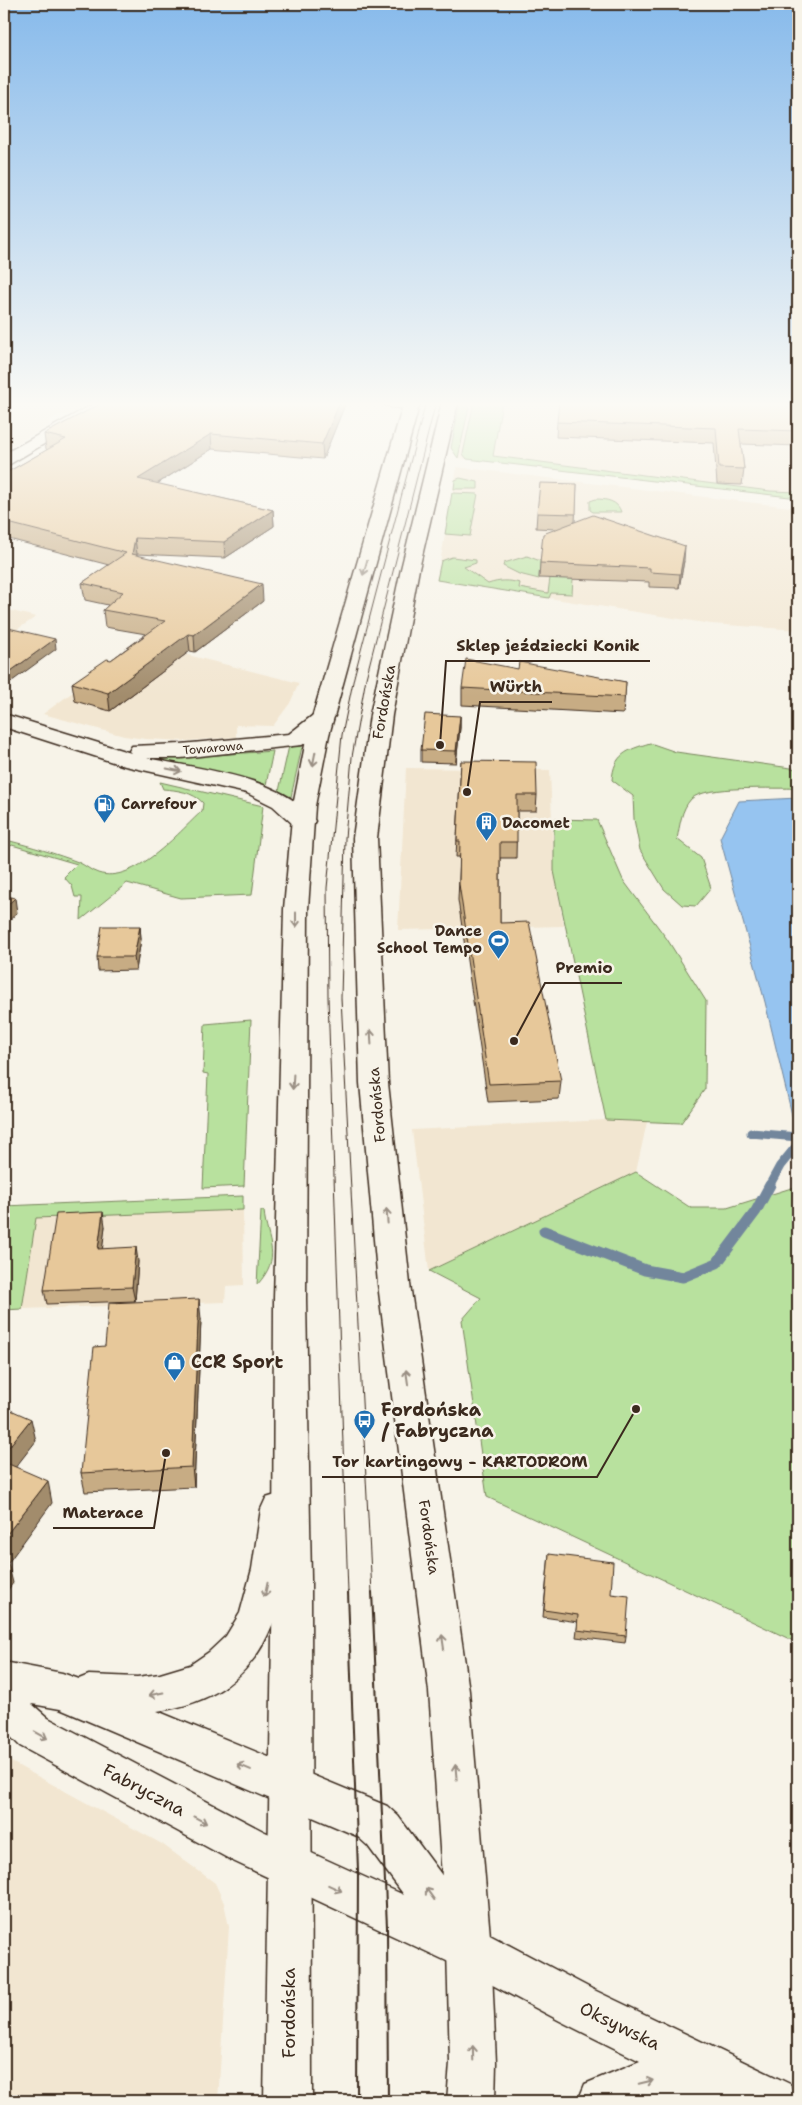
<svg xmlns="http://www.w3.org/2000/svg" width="802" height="2105" viewBox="0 0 802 2105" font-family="'Shantell Sans',sans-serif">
  <rect width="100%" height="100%" fill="#f7f3e8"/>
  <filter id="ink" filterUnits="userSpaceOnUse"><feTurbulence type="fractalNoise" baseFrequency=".02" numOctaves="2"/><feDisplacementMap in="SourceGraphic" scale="10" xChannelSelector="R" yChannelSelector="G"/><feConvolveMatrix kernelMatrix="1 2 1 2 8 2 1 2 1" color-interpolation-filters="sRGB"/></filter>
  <g filter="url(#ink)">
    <path fill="#f2e6d1" d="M4 402H91L68 415H59L48 421 50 425 4 450Z
      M470 402H798V498L458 458Z
      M457 467 798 508V630L711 624 437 580Z
      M4 609 36 617 4 638Z
      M140 643 299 683 290 703 273 726 236 725V737L186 741 146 739 124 736 43 714Z
      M406 768 550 770 554 871 564 926 398 930Z
      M606 1120 647 1122 636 1172 429 1271 412 1130Z
      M243 1210 244 1285 226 1286 225 1302 22 1309 35 1218Z
      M4 1758 162 1844 215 1883 224 1903 229 1927 218 2101H4Z"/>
    <path fill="#b8e19e" stroke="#7a865e" d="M460 402H470L458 458 451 448Z
      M474 402H502L493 456 770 491 798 492V498L467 459 463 454Z
      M460 478 478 482V489H454L455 480Z
      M452 493 478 494 470 536 445 534Z
      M596 499C606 499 618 501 621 512H593L590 510V501Z
      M527 556 543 562 540 563 539 579 519 574 503 566 504 563Z
      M452 557 476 560V563L464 567 488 584C500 580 508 580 520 583L519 588 548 593 550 578 573 579 572 594 551 593 549 598 437 580 441 561Z
      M303 742 291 797 279 791 289 746Z
      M650 743 676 752 798 769V788C776 789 705 785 691 799 681 810 680 825 677 839L701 858 711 888 696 906 682 905 664 889 640 850 634 819 633 796 612 780C614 754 627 750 650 743Z
      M273 751 266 785 162 763 161 759Z
      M160 782 263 806 252 895 181 898 127 883 81 920 82 897H75L72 886 64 877 77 864 12 845 4 852V841H10C30 846 57 854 78 862 85 865 91 871 98 873 134 885 178 833 202 811L203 803C193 792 177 790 163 789Z
      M554 819 597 820 623 880 667 939 706 1001 705 1089 681 1123 606 1120 554 871Z
      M251 1020 244 1186 203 1188 208 1074 203 1073 205 1024Z
      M636 1172 691 1208H727L798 1186V1643L487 1497 462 1320 481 1298 429 1271Z
      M243 1196V1210L36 1218 22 1309 4 1310V1206Z
      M261 1211H264C267 1243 283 1256 257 1285Z"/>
    <path fill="#96c4f0" stroke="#72869c" d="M798 798V1140L765 1002 720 838 739 801Z"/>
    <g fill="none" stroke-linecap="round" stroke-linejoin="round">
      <path stroke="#72869c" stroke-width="9" d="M751 1133 798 1137
        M769 1186 780 1166 798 1144"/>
      <path stroke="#72869c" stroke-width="11" d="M544 1231 645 1270 683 1277 717 1263 756 1211 770 1185"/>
      <defs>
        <path id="minor" d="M97 402H115L10 464 4 466V454Z
          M381 402H419L420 403C414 411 386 409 381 402Z
          M324 710 331 712 335 716 312 739 302 745 181 758H147C198 769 283 776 315 821L311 826 303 828 295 826 273 806 247 793 125 766 4 727V714L131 753 129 751 132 746 181 744 289 734 317 712Z
          M279 1494 292 1498 297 1509C284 1605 272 1695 157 1711L387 1806 398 1816 484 1932 592 1989 790 2084 797 2101H578L585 2084 640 2061 560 2021 453 1964 233 1861 20 1746 4 1730V1662L62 1673 79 1679 89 1675 137 1677 160 1674 190 1665 209 1652 226 1636 240 1613 252 1569 261 1509 266 1498ZM32 1704 60 1709 357 1836 368 1846 404 1895 263 1831 48 1718Z"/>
        <path id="secondary" d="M404 402H420L329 735 315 806 308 909 306 1299 311 1579 312 2101H264L273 1579 274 1299 284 909 293 806 307 735Z
          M442 402H458L419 569 392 715 377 838 388 1083 410 1284 469 1691 491 1948 496 2063 495 2101H447L450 2063 447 1948 429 1691 378 1284 360 1083 353 838 370 715 401 569Z"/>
      </defs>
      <use href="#minor" stroke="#3b2a1e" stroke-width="3"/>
      <use href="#secondary" stroke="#3b2a1e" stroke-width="3"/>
      <use href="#minor" fill="#f7f3e8" fill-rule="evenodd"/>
      <use href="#secondary" fill="#f7f3e8" fill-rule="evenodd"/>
      <path stroke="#3b2a1e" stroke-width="1" d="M348 1593 328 997 327 888 342 735 354 677 426 402
        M372 1593 341 998 345 838 352 757 366 678 436 402"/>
      <path stroke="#3b2a1e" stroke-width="2" d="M348 1592 358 1870 357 2101
        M372 1592 387 1927 388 2101"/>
    </g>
    <path fill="#c7ac84" stroke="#3b2a1e" d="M104 402H346L323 459 212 449 157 484 273 510 274 526 225 558 137 554 136 555 263 601 195 652 190 651 110 711 75 701 72 683 111 660 146 634 105 627 103 610 108 605 85 600 82 583 109 565 5 538H4V474L47 450 46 449 44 434Z
      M798 402V446L741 444 744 469 742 485 717 484 714 443 556 437 557 422Z
      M577 484 575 522 684 561 679 588 649 587V582L539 578 540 563 556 529 536 528 537 513Z
      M518 669 626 682 623 714 462 705V688Z
      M460 716V728L456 763 421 762V750Z
      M461 761 537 795 536 811H517L516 858H500V923L561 1081 559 1099 488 1102 458 900 460 857H456Z
      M140 926 141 939 136 970 98 971 97 957Z
      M105 1226 102 1249 138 1261 135 1301 47 1304 44 1290Z
      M201 1319 194 1487 85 1492 81 1473 105 1346Z
      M549 1554 611 1594 626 1636 625 1643 576 1637 578 1622 543 1617Z"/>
    <path fill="#a28c6c" stroke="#3b2a1e" d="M340 402H346L323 459 322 444Z
      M211 434 212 449 139 495 138 479Z
      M273 510 274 526 225 558 224 542Z
      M135 538 137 554 134 571 132 554Z
      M685 546 684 561 679 588 680 574Z
      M262 584 263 601 195 652 194 635Z
      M188 634 190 651 110 711 108 693Z
      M55 639 56 649 4 687V676Z
      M460 716V728L456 763V751Z
      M15 898 17 913 4 925V908Z
      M140 926 141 939 136 970 134 957Z
      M103 1212 105 1226 101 1262 98 1249Z
      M136 1247 138 1261 135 1301 132 1287Z
      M199 1299 201 1319 194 1487 192 1467Z
      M31 1419 36 1441 4 1482V1453Z
      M48 1481 52 1503 8 1563 13 1583 4 1595V1538Z"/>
    <path fill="#e7c89a" stroke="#3b2a1e" d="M104 402H340L322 444 211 434 138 479 273 510 224 542 135 538 132 554 262 584 194 635 188 634 108 693 72 683 107 659 111 660 165 621 103 610 123 592 82 583 126 553 4 522V474L66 439 44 434Z
      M559 402H798V431L739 429 744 469 719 468 716 428 557 422Z
      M540 483 577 484 576 514 537 513Z
      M593 515 685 546 680 574 650 572V568L540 563 543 534Z
      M4 627 55 639 4 676Z
      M466 659 518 669 519 662 626 682 625 697 462 688Z
      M425 714 460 716 456 751 421 750Z
      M461 761 536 762 537 795H517V842H500V923L529 922 561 1081 489 1084 459 884 460 841H457Z
      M4 895 15 898 4 908Z
      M102 926H140L134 957H97Z
      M103 1212 98 1249 136 1247 132 1287 44 1290 56 1214Z
      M199 1299 192 1467 81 1473 94 1347 105 1346 109 1303Z
      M4 1407 31 1419 4 1453Z
      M4 1462 48 1481 4 1538Z
      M549 1554 613 1562 611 1594 629 1596 626 1636 577 1630 578 1615 544 1610Z
      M4 1559 7 1561 4 1565Z"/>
    <defs><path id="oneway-shaft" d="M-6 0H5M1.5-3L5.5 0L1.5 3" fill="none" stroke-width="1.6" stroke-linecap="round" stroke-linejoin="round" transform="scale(1.25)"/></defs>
    <g stroke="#998e83">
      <use href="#oneway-shaft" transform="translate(365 568) rotate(106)"/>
      <use href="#oneway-shaft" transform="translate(314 759) rotate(101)"/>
      <use href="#oneway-shaft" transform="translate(174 770) rotate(12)"/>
      <use href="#oneway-shaft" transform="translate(296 920) rotate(90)"/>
      <use href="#oneway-shaft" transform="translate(371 1037) rotate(-93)"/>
      <use href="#oneway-shaft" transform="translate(293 1082) rotate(93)"/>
      <use href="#oneway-shaft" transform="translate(387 1216) rotate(-95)"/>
      <use href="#oneway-shaft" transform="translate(407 1377) rotate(-98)"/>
      <use href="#oneway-shaft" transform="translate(266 1590) rotate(102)"/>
      <use href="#oneway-shaft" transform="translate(443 1642) rotate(-98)"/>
      <use href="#oneway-shaft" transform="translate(156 1694) rotate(169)"/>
      <use href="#oneway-shaft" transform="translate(41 1735) rotate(29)"/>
      <use href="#oneway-shaft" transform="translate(244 1767) rotate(-157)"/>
      <use href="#oneway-shaft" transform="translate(456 1772) rotate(-95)"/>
      <use href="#oneway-shaft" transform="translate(200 1820) rotate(28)"/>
      <use href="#oneway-shaft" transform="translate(335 1888) rotate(25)"/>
      <use href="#oneway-shaft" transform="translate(430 1894) rotate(-126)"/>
      <use href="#oneway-shaft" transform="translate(473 2053) rotate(-92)"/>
      <use href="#oneway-shaft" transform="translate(646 2082) rotate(-13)"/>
    </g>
  </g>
  <linearGradient id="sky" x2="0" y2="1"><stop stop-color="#87baeb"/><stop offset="0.58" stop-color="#fbfaf5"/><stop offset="1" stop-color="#fbfaf5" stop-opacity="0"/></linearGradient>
  <rect width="802" height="697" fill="url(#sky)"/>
  <defs>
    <symbol id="fuel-pin" viewBox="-11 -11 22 30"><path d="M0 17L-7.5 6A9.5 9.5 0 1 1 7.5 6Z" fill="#1f6fb2" stroke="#f7f3e8"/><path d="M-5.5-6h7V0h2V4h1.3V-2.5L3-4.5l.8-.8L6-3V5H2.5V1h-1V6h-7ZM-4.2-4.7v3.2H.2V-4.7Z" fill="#fff"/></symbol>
    <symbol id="building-pin" viewBox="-11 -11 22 30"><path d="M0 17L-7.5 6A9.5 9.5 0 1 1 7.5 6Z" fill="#1f6fb2" stroke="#f7f3e8"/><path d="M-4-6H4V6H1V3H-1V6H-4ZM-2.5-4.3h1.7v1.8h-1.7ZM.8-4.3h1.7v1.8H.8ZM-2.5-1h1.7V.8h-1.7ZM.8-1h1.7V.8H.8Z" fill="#fff"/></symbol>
    <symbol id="stadium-pin" viewBox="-11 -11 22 30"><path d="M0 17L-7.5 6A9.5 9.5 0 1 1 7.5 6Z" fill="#1f6fb2" stroke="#f7f3e8"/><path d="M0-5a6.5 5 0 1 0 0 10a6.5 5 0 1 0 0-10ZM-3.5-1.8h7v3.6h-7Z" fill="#fff"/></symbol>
    <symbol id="shop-pin" viewBox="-11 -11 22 30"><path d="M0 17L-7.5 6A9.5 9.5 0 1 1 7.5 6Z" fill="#1f6fb2" stroke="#f7f3e8"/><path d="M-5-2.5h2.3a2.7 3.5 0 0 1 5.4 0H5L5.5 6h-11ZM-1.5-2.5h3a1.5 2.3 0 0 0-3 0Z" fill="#fff"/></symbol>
    <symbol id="bus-pin" viewBox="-11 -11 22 30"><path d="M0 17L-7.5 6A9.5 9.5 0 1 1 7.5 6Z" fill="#1f6fb2" stroke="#f7f3e8"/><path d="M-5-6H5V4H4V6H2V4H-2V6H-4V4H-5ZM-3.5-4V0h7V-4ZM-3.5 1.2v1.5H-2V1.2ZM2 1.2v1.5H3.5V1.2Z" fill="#fff"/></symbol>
  </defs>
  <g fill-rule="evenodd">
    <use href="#fuel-pin" x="92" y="792" width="25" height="34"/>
    <use href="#building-pin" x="474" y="810" width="25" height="34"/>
    <use href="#stadium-pin" x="486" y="928" width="25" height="34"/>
    <use href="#shop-pin" x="162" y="1350" width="25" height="34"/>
    <use href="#bus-pin" x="352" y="1408" width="25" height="34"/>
  </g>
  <g text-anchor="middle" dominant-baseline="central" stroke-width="5" stroke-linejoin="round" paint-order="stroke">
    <g font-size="12" fill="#3b2a1e" stroke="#f7f3e8">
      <text transform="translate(213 748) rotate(-5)">Towarowa</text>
    </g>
    <g font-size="15" fill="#3b2a1e" stroke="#f7f3e8">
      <text transform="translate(384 702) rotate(-80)">Fordońska</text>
      <text transform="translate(377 1105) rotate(-95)">Fordońska</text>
      <text transform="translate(429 1537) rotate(82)">Fordońska</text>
    </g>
    <g font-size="15" font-weight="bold" fill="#3b2a1e" stroke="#f7f3e8" text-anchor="start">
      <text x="121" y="804">Carrefour</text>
      <text x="502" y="823">Dacomet</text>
      <text x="482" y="931" text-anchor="end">Dance<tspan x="482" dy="17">School Tempo</tspan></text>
    </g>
    <g font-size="18" font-weight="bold" fill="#3b2a1e" stroke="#f7f3e8" text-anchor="start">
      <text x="191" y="1362">CCR Sport</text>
      <text x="381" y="1410">Fordońska<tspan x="381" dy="21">/ Fabryczna</tspan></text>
    </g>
    <g font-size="18" fill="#3b2a1e" stroke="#f7f3e8">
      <text transform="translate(144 1790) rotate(28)">Fabryczna</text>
      <text transform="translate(289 2013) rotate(-90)">Fordońska</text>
      <text transform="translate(620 2026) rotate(26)">Oksywska</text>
    </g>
  </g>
  <path fill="none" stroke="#3b2a1e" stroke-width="2" d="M440 745L446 661H650M467 792L480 702H552M514 1041L545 983H622M636 1409L597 1477H322M166 1453L154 1528H53"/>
  <g fill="#3b2a1e" stroke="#f7f3e8" stroke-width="2">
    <circle cx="440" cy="745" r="5"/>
    <circle cx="467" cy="792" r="5"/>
    <circle cx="514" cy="1041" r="5"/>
    <circle cx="636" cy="1409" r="5"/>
    <circle cx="166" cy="1453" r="5"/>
  </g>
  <g font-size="16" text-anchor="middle" font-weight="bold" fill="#3b2a1e" stroke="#f7f3e8" stroke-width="5" stroke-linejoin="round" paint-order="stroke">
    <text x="548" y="651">Sklep jeździecki Konik</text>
    <text x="516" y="692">Würth</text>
    <text x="584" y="973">Premio</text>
    <text x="460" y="1467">Tor kartingowy - KARTODROM</text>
    <text x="103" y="1518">Materace</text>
  </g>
  <rect width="802" height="2105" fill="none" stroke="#f7f3e8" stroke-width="20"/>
  <rect x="10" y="10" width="782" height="2085" fill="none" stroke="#3b2a1e" stroke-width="2" filter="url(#ink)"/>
</svg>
